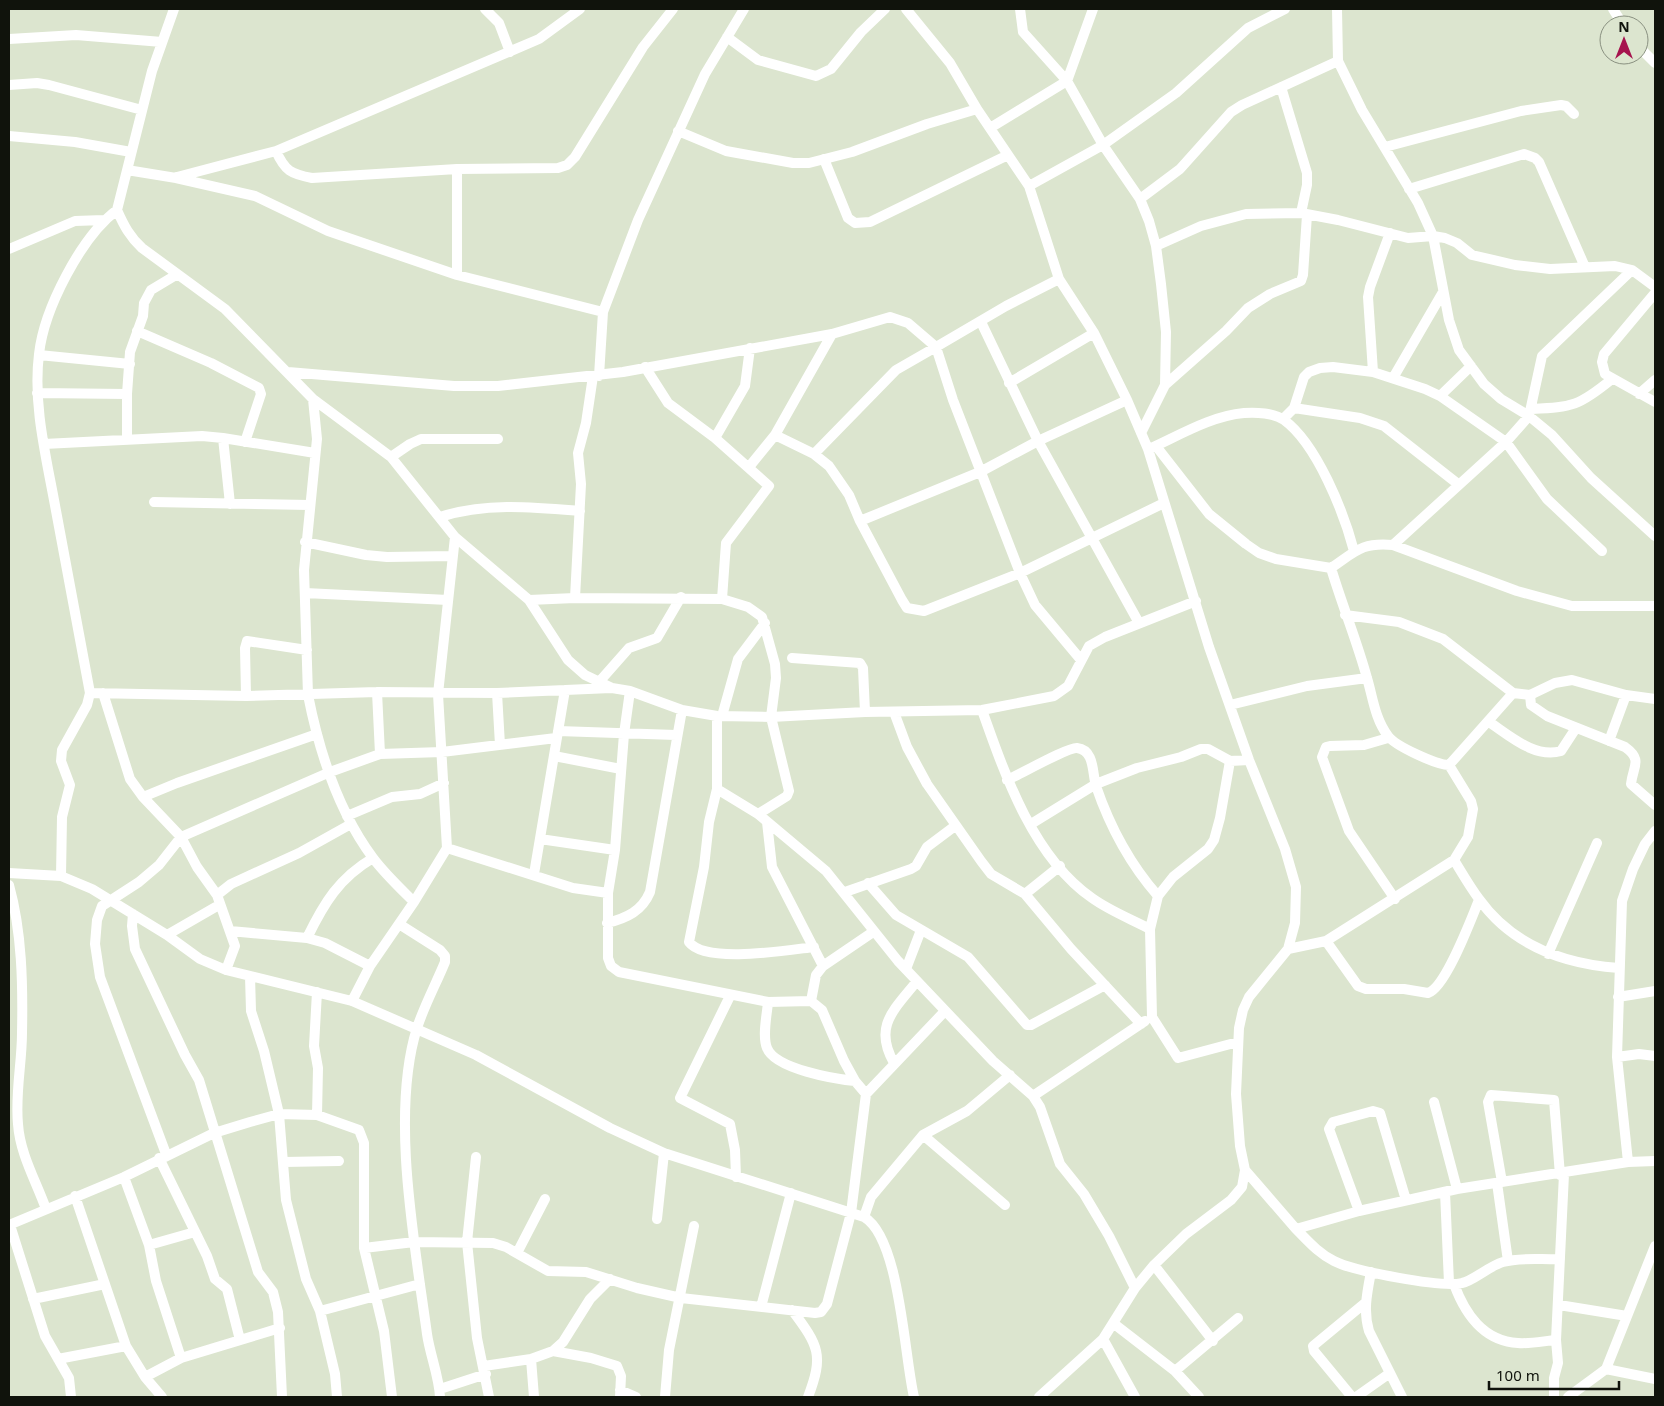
<svg xmlns="http://www.w3.org/2000/svg" width="1664" height="1406" viewBox="0 0 1664 1406" font-family="'Noto Sans',sans-serif">
  <rect width="100%" height="100%" fill="#dce5cf"/>
  <g fill="none" stroke-linecap="round" stroke-linejoin="round">
    <path stroke="#fff" stroke-width="10" d="M174 9 152 71 117 210C124 226 130 237 142 248L225 309 313 399 391 457 455 537 529 600 568 660 585 675 612 688 630 691 682 710 717 716 771 717 865 712 982 710 1054 696 1068 686 1089 646 1105 637 1196 601
      M485 9 499 23 510 52
      M906 9 950 63 977 109 1029 186 1059 279 1094 333 1127 400 1148 449 1209 647 1249 760 1285 849 1296 887 1295 923 1288 949 1249 997 1243 1010 1239 1028 1236 1094 1240 1146 1245 1170 1242 1187 1231 1200 1186 1234 1154 1265 1135 1288 1103 1339 1039 1397
      M1337 9 1338 61 1362 110 1418 203 1433 236 1449 320 1459 350 1484 384 1501 399 1529 416 1552 435 1591 478 1655 536
      M1613 9 1623 25
      M727 37 758 60 816 76 831 69 861 32 885 9
      M9 39 76 35 162 42
      M1639 47 1655 63
      M9 85 37 83 49 85 142 110
      M1281 87 1307 173V185L1301 213
      M990 128 1067 81 1023 32 1020 9
      M678 131 726 151 793 163H809L852 152 927 124 977 109
      M9 136 75 142 131 152
      M1385 147 1521 111 1561 105 1566 106 1574 114
      M276 151C285 171 291 174 312 178L457 169 558 168 567 165 575 157 643 47 673 9
      M824 159 848 218 855 223 870 222 1008 155
      M457 169V275
      M127 170 176 178 255 196 328 231 457 275 603 312
      M177 177 276 151 539 39 580 9
      M1029 186 1103 145 1067 81 1093 9
      M1409 189 1524 154 1535 158 1539 162 1585 267
      M1140 199 1180 169 1231 112 1242 105 1338 61
      M1156 246 1201 226 1246 214 1301 213 1338 220 1408 238 1433 236 1445 238 1457 243 1472 255 1515 265 1550 269 1615 266 1632 270 1655 287
      M9 249 75 221 104 220
      M1655 293 1604 354 1602 362 1605 374 1655 402
      M981 322 1038 441 1139 623
      M137 331 211 363 259 388 261 394 245 442
      M39 355 130 364
      M645 367 668 403 715 438 769 486 726 543 722 599
      M288 372 454 386H498L623 372 832 334 890 317 908 323 936 347 1006 306 1059 279
      M1373 372 1368 297 1370 287 1390 233
      M599 376 603 312 638 220 705 74 744 9
      M1393 378 1443 292
      M1009 383 1094 333
      M1165 385 1226 331 1248 308 1270 294 1301 281 1303 275 1307 215
      M37 393 127 394V439
      M127 394 130 352 143 316 144 303 151 290 176 275
      M1639 394 1655 380
      M1440 396 1471 366
      M313 399 317 439 304 570 308 695C319 751 338 811 373 858 385 874 400 888 414 902
      M1294 408 1360 418 1384 426 1458 484
      M1532 409C1573 407 1579 406 1612 379
      M1283 419 1294 408 1304 377 1309 372 1320 368 1333 367 1373 372 1425 389 1440 396 1506 442 1547 499 1602 551
      M1141 433 1165 385 1166 332 1161 284 1156 246 1149 221 1140 199 1103 145 1176 93 1248 28 1285 9
      M775 435 814 454 829 466 849 495 860 521 902 600 907 608 924 611 1020 573 1164 503
      M223 438 230 504
      M715 438 745 386 750 348
      M44 444 202 436 223 438 315 453
      M1156 446 1209 514 1246 544 1259 553 1276 559 1331 568C1355 552 1361 542 1393 545L1517 591 1572 606H1655
      M1151 448C1180 435 1211 416 1244 413 1256 412 1274 413 1284 420 1317 444 1344 513 1354 551
      M814 454 896 370 936 347 953 400 1020 573 1035 605 1081 660
      M391 457 410 444 421 439H498
      M749 467 775 435 832 334
      M154 502 310 505
      M440 517C485 502 534 507 580 511
      M860 521 980 472 1038 441 1127 400
      M305 542 366 555 387 557 453 556
      M1393 545 1506 442 1529 416 1542 356 1632 270
      M1331 568C1342 605 1357 641 1367 678 1373 698 1375 719 1388 736 1395 746 1437 765 1449 765L1513 693
      M305 593 448 600
      M575 598 581 484 578 453 586 423 593 376
      M529 600 575 598 722 599 748 607 762 617 775 664 776 678 771 717 789 791 787 796 758 814
      M1345 615 1399 622 1443 639 1513 693 1530 695 1555 683 1572 680 1626 695 1655 699
      M792 658 860 663 863 668 865 712
      M599 682 629 648 657 638 681 597
      M377 692 380 754
      M90 693 246 696 377 692 497 693 611 688
      M103 693 130 779 143 797 181 837 197 867 217 895 235 946 226 970
      M497 693 500 745
      M1530 695 1531 705 1547 716 1625 747C1643 760 1633 766 1631 784L1655 805
      M246 696 245 648 247 641 307 650
      M1230 705 1307 686 1367 678
      M982 710C1005 775 1033 857 1092 898 1110 911 1131 919 1150 929
      M894 712 907 747 927 784 981 861 991 874 1025 894 1071 949 1141 1024
      M717 716V789L758 814 826 871 898 961 993 1061 1033 1096 1040 1107 1060 1164 1084 1194 1109 1236 1135 1288
      M722 716 738 659 765 623
      M1489 722C1509 735 1535 759 1561 751L1576 728
      M558 731 676 735
      M1388 738 1364 745 1330 746 1326 747 1322 757 1349 831 1395 899
      M1609 741 1626 695
      M554 756 621 769
      M1230 761 1220 818 1214 840 1208 849 1173 877 1158 896 1150 929 1152 1017 1178 1058 1238 1042
      M1007 780C1019 775 1068 747 1077 748 1095 750 1092 773 1096 786 1110 827 1129 863 1158 896
      M717 789 709 822 704 867 689 942C705 964 788 950 814 947
      M143 797 177 783 317 734
      M347 816 392 797 420 794 444 783
      M767 822 772 867 823 966
      M1031 824 1096 784 1137 768 1181 757 1201 749H1208L1230 761 1249 760
      M540 839 615 850
      M447 848 573 888 608 893
      M1454 860C1462 873 1470 887 1479 899 1512 945 1564 964 1619 968
      M9 873 61 876 92 889 167 935 200 959 226 970 352 1001 476 1055 610 1128 664 1153 864 1217C900 1238 904 1355 914 1397
      M534 874 565 690
      M61 876 62 817 70 785 61 761 62 750 87 705 90 693C78 629 66 564 54 500 45 452 33 402 39 354 44 309 81 237 117 210
      M868 883 896 915 968 957 1027 1025H1031L1105 985
      M9 885C22 932 23 984 22 1033 22 1063 15 1093 18 1124 20 1154 36 1181 46 1209
      M845 892 911 869 916 866 927 847 955 826
      M1025 894 1060 866
      M217 895 231 884 299 853 351 824
      M133 914 132 926 135 949 185 1055 199 1080 258 1272 273 1292 278 1312 282 1397
      M607 923C627 918 642 911 650 892L682 710
      M399 924 440 950 445 956V962C436 984 424 1006 417 1028 390 1114 415 1245 427 1334 430 1355 439 1376 440 1397
      M230 931 307 938 325 943 370 966
      M167 935 219 905
      M307 938C324 903 339 878 373 858
      M1326 941 1358 986 1366 989H1404L1428 993C1446 987 1471 919 1479 900
      M1288 949 1326 941 1454 860 1468 837 1473 809 1471 801 1449 765
      M1548 954 1597 843
      M906 969 921 930
      M250 976 251 1011 264 1051 279 1114 286 1200 306 1279 320 1311 335 1374 337 1397
      M317 992 314 1046 318 1068 317 1115
      M730 996 680 1098 730 1124 735 1150 736 1177
      M1618 997 1655 991
      M352 1001 370 966 414 902 447 848 438 694 455 537
      M811 1001 816 975 823 966 873 932
      M768 1002C767 1015 762 1036 767 1048 775 1069 835 1079 855 1081
      M1617 1057 1639 1054 1655 1056
      M894 1063C873 1026 894 1010 917 981
      M866 1094 945 1011
      M1033 1096 1145 1021
      M1434 1102 1457 1189
      M923 1135 1005 1205
      M166 1154 100 977 95 944 97 920 102 906 139 882 159 865 181 837 330 772 380 754 442 752 556 738
      M476 1157 467 1242 477 1338 489 1397
      M159 1158 207 1256 215 1279 227 1289 240 1340
      M284 1162 339 1161
      M1628 1162 1655 1161
      M1245 1170 1296 1229 1359 1211 1457 1189 1628 1162 1617 1057 1622 901 1633 869 1645 844 1655 831
      M124 1177 149 1245 156 1281 181 1358
      M1502 1182 1488 1102 1491 1095 1554 1100 1560 1175
      M1497 1183 1508 1261
      M1445 1192 1449 1283
      M75 1196 126 1346 145 1377 162 1397
      M1359 1211 1329 1129 1333 1122 1373 1111 1380 1113 1406 1200
      M864 1217 871 1197 923 1135 967 1111 1010 1075
      M657 1219 664 1153
      M9 1225 124 1177 214 1133 250 1122 279 1114 317 1115 359 1130 364 1143V1248L384 1331 392 1397
      M10 1225 45 1336 69 1378 71 1397
      M1296 1229C1308 1241 1318 1253 1334 1261 1353 1271 1442 1288 1462 1283 1473 1281 1489 1266 1503 1262 1520 1257 1543 1260 1560 1259
      M149 1245 195 1232
      M364 1248 414 1242 493 1243 506 1247 548 1271 586 1272 637 1288 681 1298 815 1313 821 1312 827 1304 851 1213 866 1094 855 1081 844 1061 822 1010 811 1001 768 1002 619 972 611 966 608 958V893L615 850 624 734 630 691
      M517 1253 545 1199
      M1154 1265 1213 1341
      M1371 1272C1367 1293 1363 1311 1369 1331L1402 1397
      M1454 1284C1465 1314 1483 1341 1518 1343 1530 1344 1544 1341 1556 1340
      M33 1299 105 1284
      M1559 1305 1627 1316
      M761 1307 791 1193
      M792 1310C819 1346 824 1355 808 1397
      M320 1311 420 1284
      M1113 1323 1175 1371 1199 1397
      M1103 1339 1135 1397
      M553 1351 591 1358 617 1366 621 1376 620 1397
      M58 1359 126 1346
      M531 1359 534 1397
      M484 1366 531 1359 553 1351 563 1342 590 1299 610 1279
      M1606 1369 1655 1379
      M1175 1371 1238 1318
      M145 1377 181 1358 280 1328
      M440 1389 486 1374
      M620 1390 636 1397
      M665 1397 669 1350 694 1226
      M1352 1397 1314 1351 1313 1346 1365 1303
      M1356 1397 1390 1373
      M1554 1397V1378L1558 1363 1556 1340 1564 1174
      M1568 1397 1606 1369 1655 1246"/>
  </g>
  <rect width="1664" height="1406" fill="none" stroke="#10130c" stroke-width="20"/>
  <g transform="translate(1624 40)"><circle r="24" fill="#dce5cf" stroke="#8a9181"/>
  <path d="M0-4L9 19L0 12L-9 19Z" fill="#a6134e"/>
  <text y="-8" font-size="14" font-weight="bold" text-anchor="middle" fill="#10130c">N</text>
  </g>
  <path d="M1489 1381v8h130v-8" fill="none" stroke="#10130c" stroke-width="2.5"/>
  <text x="1496" y="1381" font-size="15" fill="#10130c" stroke="#dce5cf" stroke-width="4" paint-order="stroke">100 m</text>
</svg>
